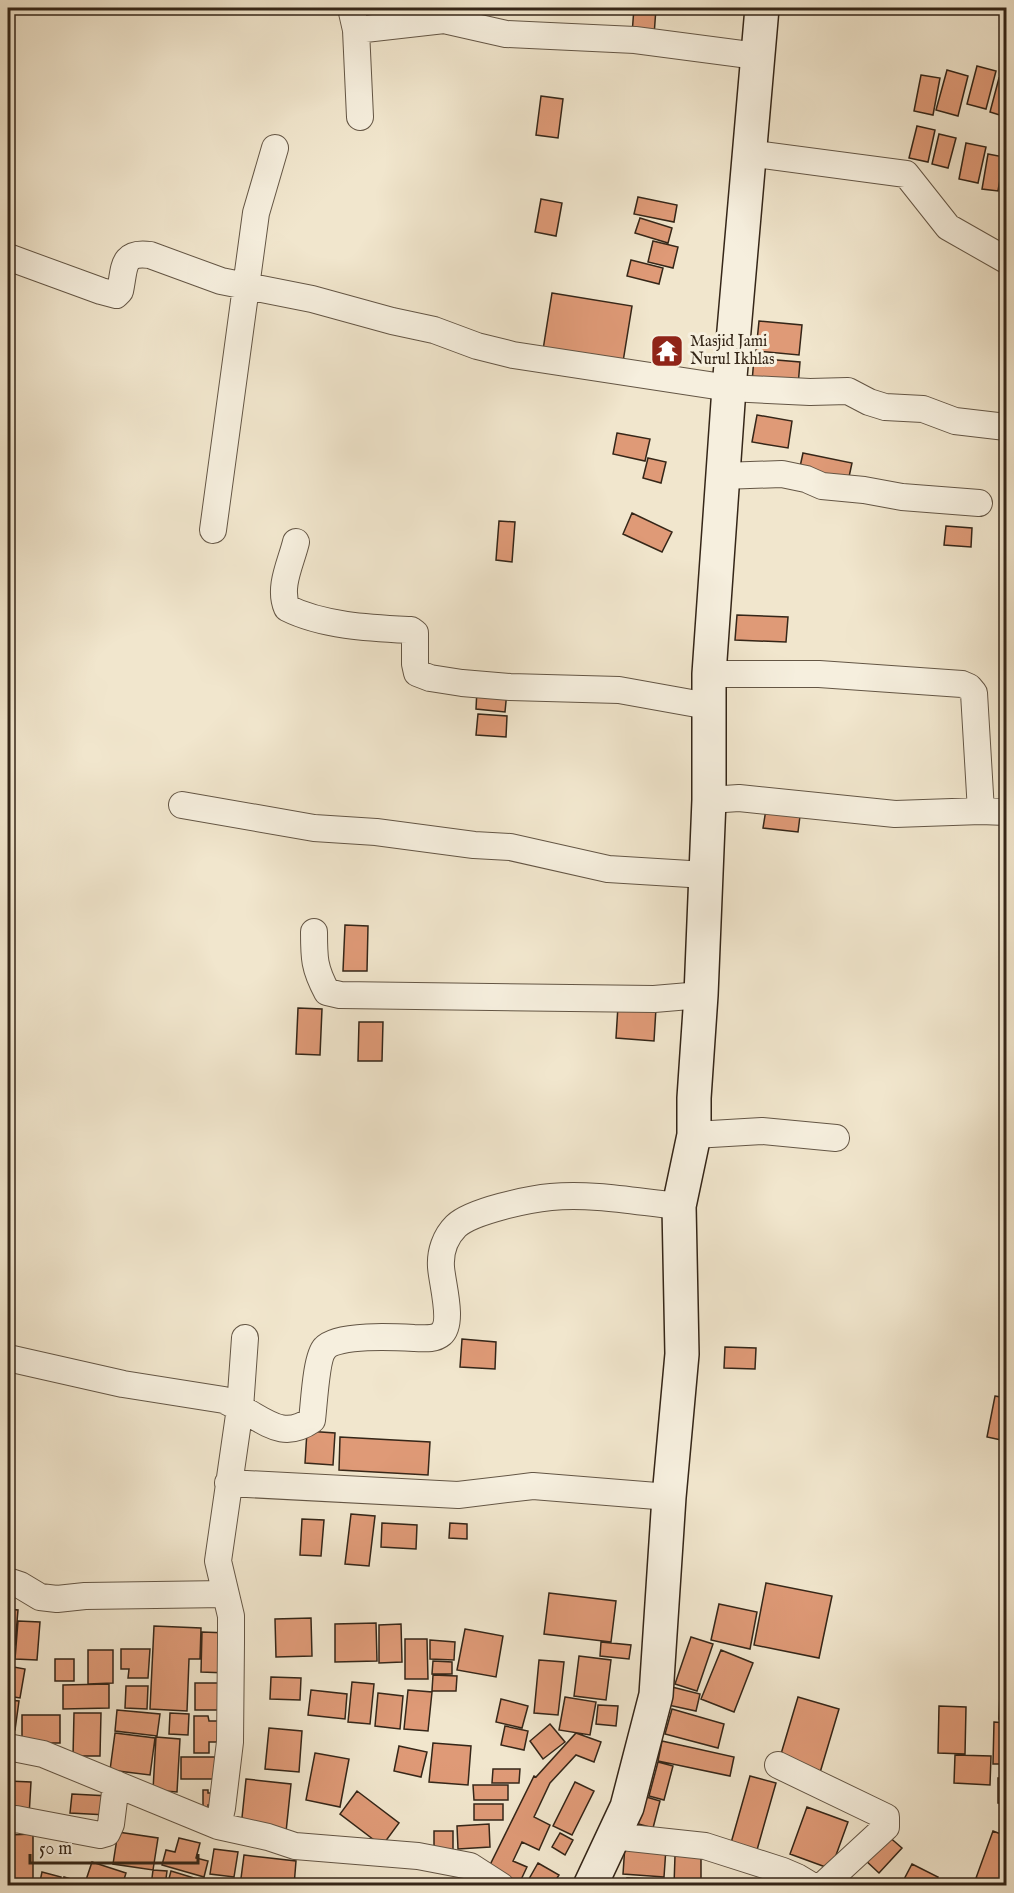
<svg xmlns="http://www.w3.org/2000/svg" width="1014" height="1893" viewBox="0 0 1014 1893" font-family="'IM FELL English',serif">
  <rect width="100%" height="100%" fill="#f1e6cd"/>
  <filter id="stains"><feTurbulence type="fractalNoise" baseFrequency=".00333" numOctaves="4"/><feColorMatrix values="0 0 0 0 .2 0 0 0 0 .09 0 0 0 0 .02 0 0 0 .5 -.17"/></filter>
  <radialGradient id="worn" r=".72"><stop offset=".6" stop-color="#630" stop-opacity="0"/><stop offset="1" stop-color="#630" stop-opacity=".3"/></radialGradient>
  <path fill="#df9a77" stroke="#352618" stroke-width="1.5" d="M634 8H656L654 36 632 34Z
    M977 66 996 71 986 109 967 104Z
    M947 70 968 76 958 116 936 110Z
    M921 75 940 78 933 115 914 111Z
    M999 78 1006 80V117L990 112Z
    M541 96 563 99 558 138 536 135Z
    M917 126 935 130 928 162 909 158Z
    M939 134 956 138 948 168 932 164Z
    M966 143 986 147 978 183 959 179Z
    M988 154 1004 157 998 191 982 189Z
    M1006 167V192L1002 191Z
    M638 197 677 205 674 222 634 214Z
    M541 199 562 203 556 236 535 232Z
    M640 218 672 228 668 243 635 233Z
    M653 241 678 247 673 268 648 262Z
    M631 260 663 268 659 284 627 276Z
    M552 293 632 306 622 368 542 356Z
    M759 321 802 325 799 355 756 351Z
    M754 358 800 362 798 386 752 382Z
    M757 415 792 421 788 448 752 442Z
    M617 433 650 439 645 461 613 454Z
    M803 453 852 463 847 486 798 476Z
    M648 458 666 462 661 483 643 478Z
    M632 513 672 532 662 552 623 534Z
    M499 521 515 522 512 562 496 560Z
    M946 526 972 528 971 547 944 545Z
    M737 615 788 617 786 642 735 640Z
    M477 689 507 691 505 712 476 709Z
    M478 714 507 716 506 737 476 735Z
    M767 803 801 808 798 832 763 828Z
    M345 925 368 926 367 971H343Z
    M618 1006 656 1008 654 1041 616 1038Z
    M298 1008 322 1009 320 1055 296 1054Z
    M359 1022H383L382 1061H358Z
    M462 1339 496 1342 495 1369 460 1367Z
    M725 1347 756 1348 755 1369 724 1368Z
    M995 1396 1006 1398V1441L987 1437Z
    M307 1431 335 1433 333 1465 305 1463Z
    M340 1437 430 1442 428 1475 339 1470Z
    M351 1514 375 1516 369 1566 345 1564Z
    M302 1519 324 1520 321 1556 300 1555Z
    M382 1523 417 1525 416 1549 381 1547Z
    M450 1523 467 1524V1539L449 1538Z
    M766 1583 832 1596 819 1658 754 1645Z
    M549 1593 616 1601 611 1642 544 1634Z
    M719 1604 757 1612 750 1649 711 1640Z
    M8 1609 18 1610 15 1645 8 1644Z
    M311 1618 312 1656 276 1657 275 1619Z
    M18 1621 40 1622 37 1660 15 1659Z
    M376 1623 377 1661 335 1662V1624Z
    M401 1624 402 1662 379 1663V1625Z
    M154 1626 201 1628 200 1659H189L187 1711 150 1709Z
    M465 1629 503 1636 496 1677 457 1670Z
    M202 1632 228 1633 227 1673 201 1672Z
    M691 1637 713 1644 697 1691 675 1684Z
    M405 1639H427L428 1679H405Z
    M430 1640 455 1642 454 1660 430 1659Z
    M601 1642 631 1645 629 1659 600 1656Z
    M121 1649H150L148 1678H128L129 1669H121Z
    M88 1650H113V1683L88 1684Z
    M721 1650 753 1663 734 1712 701 1699Z
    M579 1656 611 1660 606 1700 574 1696Z
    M55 1659H74V1681H55Z
    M539 1660 564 1662 558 1715 534 1713Z
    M433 1661 452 1662V1674H432Z
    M8 1666 25 1669 20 1698 8 1696Z
    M433 1675 457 1676 456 1691H432Z
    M271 1677 301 1678 300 1700 270 1699Z
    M352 1682 374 1684 370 1724 348 1722Z
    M195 1683H229V1710H195Z
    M109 1684V1708L63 1709V1685Z
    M126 1686H148L147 1709 125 1708Z
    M672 1687 700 1694 696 1711 668 1705Z
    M311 1690 347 1694 345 1719 308 1715Z
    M408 1690 432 1692 428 1731 404 1729Z
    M378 1693 403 1696 400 1729 375 1726Z
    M1000 1694 1006 1695V1719H999Z
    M565 1697 596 1702 590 1735 559 1730Z
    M798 1697 839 1709 819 1776 778 1764Z
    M501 1699 528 1706 522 1728 496 1722Z
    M8 1700 19 1701 15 1730 8 1729Z
    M598 1705 618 1706 616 1726 596 1724Z
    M939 1706 966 1707 965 1754 938 1753Z
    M672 1709 724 1724 718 1748 665 1734Z
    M117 1710 160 1714 157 1736 115 1731Z
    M74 1713H101L100 1756H73Z
    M170 1713 189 1714 188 1735 169 1734Z
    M22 1715H60V1743H22Z
    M194 1716H208L209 1721H228L229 1742H209V1753H194Z
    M994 1722 1006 1723V1764H993Z
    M550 1724 565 1742 543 1759 530 1741Z
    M505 1726 528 1731 524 1750 501 1745Z
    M269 1728 302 1731 299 1772 265 1769Z
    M115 1733 155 1738 150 1775 110 1770Z
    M576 1733 601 1742 594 1762 576 1755 550 1783 534 1817 550 1825 539 1850 522 1842 513 1861 527 1867 518 1886H509L486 1873 534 1776 536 1777Z
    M156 1737 180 1739 177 1792 153 1790Z
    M662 1741 734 1757 730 1776 658 1761Z
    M433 1743 471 1746 468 1785 429 1782Z
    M399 1746 427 1752 421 1777 394 1771Z
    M315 1753 349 1759 340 1807 306 1800Z
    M955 1755 991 1756 990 1785 954 1783Z
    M181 1757H220V1779H181Z
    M658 1762 673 1766 664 1800 649 1796Z
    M493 1769H520L519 1783H492Z
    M750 1776 776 1783 755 1857 729 1850Z
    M998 1778H1006V1803H998Z
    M246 1779 291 1784 286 1832 241 1827Z
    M8 1781 31 1782 29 1816 8 1815Z
    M575 1782 594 1791 572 1835 553 1826Z
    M473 1785H508V1800H474Z
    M203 1790H208V1793H218L219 1805H208V1812H203Z
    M357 1791 399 1823 382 1846 340 1814Z
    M72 1794 109 1796 107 1815 70 1813Z
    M643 1796 660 1801 653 1828 635 1823Z
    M474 1804H503V1820H474Z
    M807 1807 848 1822 831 1869 790 1854Z
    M489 1824 490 1847 458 1849 457 1826Z
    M434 1831H453V1853H434Z
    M993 1831 1006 1836V1886H998L976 1878Z
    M118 1832 158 1838 153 1870 113 1864Z
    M560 1833 573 1840 565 1855 552 1847Z
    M33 1834V1886H9L8 1835Z
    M887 1835 902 1848 879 1873 864 1859Z
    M179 1838 200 1843 196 1858 208 1861 204 1877 162 1865 166 1850 175 1852Z
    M625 1845 666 1848 664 1877 623 1874Z
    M214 1849 238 1852 234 1877 210 1874Z
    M244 1855 296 1861 294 1886H240Z
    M675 1855 701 1856V1886H674Z
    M92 1862 126 1873 122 1886H84Z
    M538 1863 559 1875 552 1886H525Z
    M912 1864 938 1877 933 1886 901 1885Z
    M153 1870 167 1871 165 1886H151Z
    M171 1871 204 1881 203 1886H167Z
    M42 1872 61 1877 59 1886H39Z
    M64 1877 82 1882 81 1886H62Z
    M627 1878 673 1880V1886H627Z
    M706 1879 735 1884 734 1886H705Z
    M746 1880 767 1886H745Z
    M442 1881 464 1886H442Z"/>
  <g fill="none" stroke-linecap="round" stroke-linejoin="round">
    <defs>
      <path id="street" d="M351 8 356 30 360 117
        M356 30 444 20 506 34 635 40 757 56
        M748 153 906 174 948 227 1006 260
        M8 257 101 291 116 295 120 291C125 268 121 251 150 255L221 281 312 299 392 321 434 330 477 346 513 355 729 388 810 392 848 391 869 402 885 407 923 409 955 421 1006 427
        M722 476 782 474 806 479 822 486 864 490 902 497 979 503
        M213 530 256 213 275 148
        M296 542C291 563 278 587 287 608 323 626 371 628 411 630L415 633V664L417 673 430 678 462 683 510 687 619 690 708 706
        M709 674H819L962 684 969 687 974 693 981 811
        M709 800 739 798 895 814 981 811 1006 812
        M182 805 314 828 376 832 474 845 510 847 608 869 706 875
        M314 932C314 958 314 968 327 992L340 995 654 999 701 995
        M694 1135 762 1131 836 1138
        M245 1338 240 1408C267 1422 283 1440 312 1420 314 1405 316 1357 325 1348 337 1334 395 1337 414 1338 422 1338 434 1340 441 1334 454 1323 442 1283 441 1267 440 1252 445 1237 456 1226 472 1211 529 1199 551 1197 593 1193 638 1202 679 1206
        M8 1358 123 1384 224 1400 240 1408 218 1561 231 1616V1642L230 1742 222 1808 218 1826 268 1837 295 1846 418 1856 470 1866 501 1886
        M228 1483 458 1495 533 1486 669 1497
        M8 1581 20 1585 40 1597 57 1599 85 1596 225 1594
        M8 1747 43 1754 218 1826
        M778 1765 886 1817V1827L822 1886
        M8 1821 16 1819 26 1821 100 1835 107 1833 111 1824 116 1784
        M612 1836 705 1846 783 1871 797 1877 812 1886"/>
      <path id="secondary" d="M590 1886 627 1807 656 1695 669 1497 682 1354 679 1206 694 1135V1098L701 995 709 800V674L729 388 762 8"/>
    </defs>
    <use href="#street" stroke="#645645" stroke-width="28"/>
    <use href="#secondary" stroke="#352618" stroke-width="36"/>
    <use href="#street" stroke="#f6efde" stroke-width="26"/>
    <use href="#secondary" stroke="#f6efde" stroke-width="33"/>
  </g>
  <defs>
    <symbol id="temple-square" viewBox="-11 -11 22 22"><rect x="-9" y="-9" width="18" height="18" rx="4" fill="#8f2418" stroke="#f6efde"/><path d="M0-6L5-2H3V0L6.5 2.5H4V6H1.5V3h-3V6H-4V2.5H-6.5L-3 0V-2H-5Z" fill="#fff"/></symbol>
  </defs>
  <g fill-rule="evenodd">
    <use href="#temple-square" x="648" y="332" width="38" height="38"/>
  </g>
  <g text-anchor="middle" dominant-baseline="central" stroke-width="6" stroke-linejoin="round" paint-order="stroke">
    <g font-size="16" fill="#352618" stroke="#f6efde" text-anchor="start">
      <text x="690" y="342">Masjid Jami<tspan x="690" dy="18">Nurul Ikhlas</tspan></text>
    </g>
  </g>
  <rect width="1014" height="1893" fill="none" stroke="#f1e6cd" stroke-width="30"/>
  <rect x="9" y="9" width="996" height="1875" fill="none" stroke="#352618" stroke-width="3"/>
  <rect x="15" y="15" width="984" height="1863" fill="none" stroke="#352618" stroke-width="1.5"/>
  <path d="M30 1854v9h168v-9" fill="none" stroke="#352618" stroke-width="3"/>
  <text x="39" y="1854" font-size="18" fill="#352618" stroke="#f6efde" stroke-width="4.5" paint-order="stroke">50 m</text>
  <rect width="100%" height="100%" filter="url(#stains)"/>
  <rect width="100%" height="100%" fill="url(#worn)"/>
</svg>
